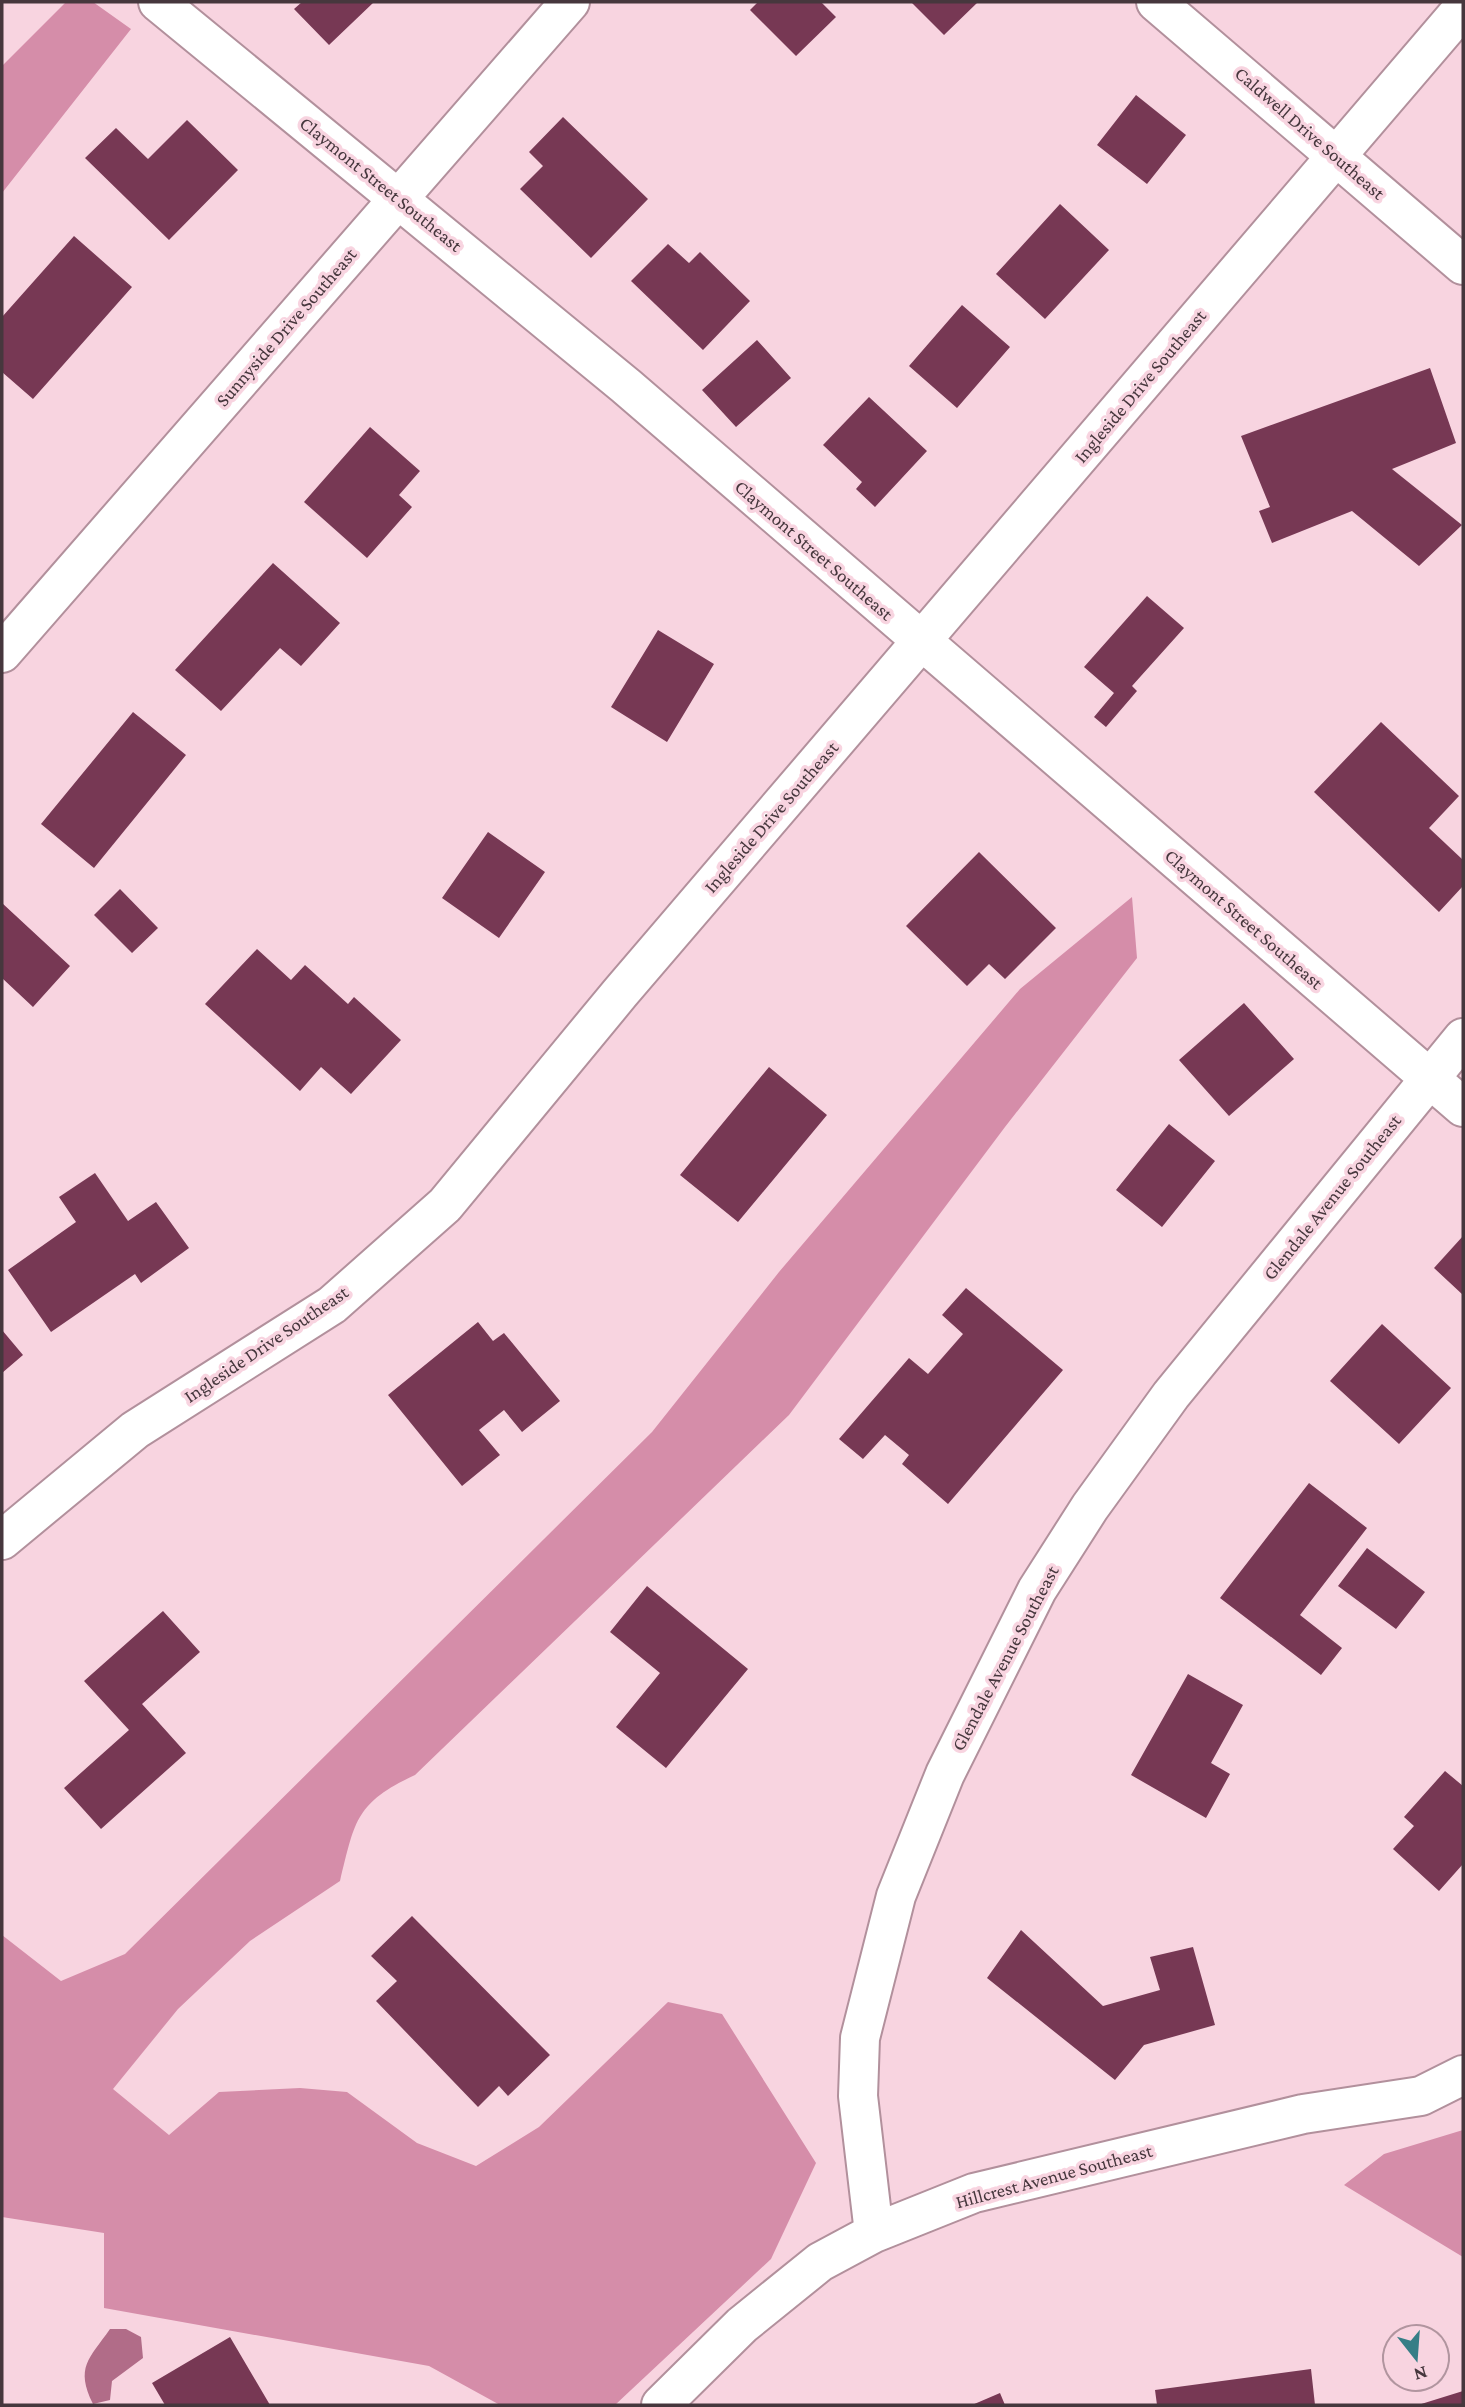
<svg xmlns="http://www.w3.org/2000/svg" width="1465" height="2407" viewBox="0 0 1465 2407" font-family="'Crimson Pro',serif">
  <rect width="100%" height="100%" fill="#f8d4e0"/>
  <path fill="#d58da9" d="M66 2H93L131 29 2 193V66Z
    M1132 897 1137 958 1005 1127 789 1415 415 1775C355 1803 355 1821 340 1881L250 1941 178 2009 113 2089 169 2135 219 2092 300 2088 347 2092 417 2143 476 2166 539 2127 668 2002 722 2014 816 2163 771 2259 615 2405H500L429 2366 104 2308V2233L2 2217V1935L61 1981 125 1954 652 1432 779 1272 1020 989Z
    M1463 2130V2257L1344 2185 1384 2154Z"/>
  <path fill="#b16c88" d="M110 2329H126L141 2337 143 2358 112 2381 110 2400 93 2404C75 2367 89 2359 110 2329Z"/>
  <path fill="#773854" d="M302 2H374L329 45 294 9Z
    M758 2H821L836 17 796 56 750 10Z
    M911 2H978L944 35Z
    M1136 95 1186 135 1147 184 1097 145Z
    M563 117 648 199 591 258 520 189 543 166 529 152Z
    M187 120 238 170 169 240 85 158 116 128 148 159Z
    M1060 204 1109 250 1045 319 996 274Z
    M74 236 132 287 33 399 2 372V317Z
    M668 244 689 263 700 252 750 301 703 350 631 281Z
    M962 305 1010 347 957 408 909 366Z
    M757 340 791 378 736 427 702 390Z
    M1430 368 1456 443 1392 469 1462 525 1419 566 1352 511 1272 543 1259 511 1270 507 1241 436Z
    M869 397 927 451 875 507 856 489 862 482 823 445Z
    M370 427 420 471 399 495 412 507 367 558 304 502Z
    M273 563 340 623 301 666 280 648 221 711 175 670Z
    M1147 596 1184 628 1132 686 1137 691 1106 727 1094 717 1114 693 1084 667Z
    M658 630 714 664 667 742 611 707Z
    M133 712 186 755 94 868 41 824Z
    M1381 722 1459 796 1429 828 1463 860V886L1439 912 1314 792Z
    M488 832 545 872 499 938 442 898Z
    M979 852 1056 928 1005 979 989 964 967 986 906 926Z
    M120 889 158 928 132 953 94 915Z
    M2 903 70 966 33 1007 2 978Z
    M257 949 291 980 305 965 348 1004 354 997 401 1040 351 1094 321 1067 300 1091 205 1004Z
    M1244 1003 1294 1059 1229 1116 1179 1060Z
    M769 1067 827 1115 738 1222 680 1175Z
    M1169 1124 1215 1161 1162 1227 1116 1190Z
    M95 1173 128 1221 156 1202 189 1248 141 1283 135 1274 51 1332 8 1270 76 1222 59 1197Z
    M1463 1236V1295L1434 1268Z
    M966 1288 1063 1370 948 1504 902 1464 909 1455 885 1435 863 1459 839 1439 909 1358 928 1374 963 1334 942 1315Z
    M478 1322 493 1341 504 1333 560 1401 522 1432 504 1410 479 1430 500 1455 462 1486 388 1395Z
    M1382 1324 1451 1388 1399 1444 1330 1381Z
    M2 1330 23 1355 2 1373Z
    M1309 1483 1367 1528 1300 1615 1342 1648 1321 1675 1220 1598Z
    M1367 1548 1425 1592 1396 1629 1338 1586Z
    M647 1586 748 1669 666 1768 616 1727 660 1673 610 1632Z
    M163 1611 200 1652 142 1704 186 1753 101 1829 64 1788 129 1730 84 1681Z
    M1188 1674 1243 1705 1211 1763 1230 1774 1206 1818 1131 1775Z
    M1445 1771 1463 1786V1864L1439 1891 1393 1849 1414 1826 1404 1817Z
    M412 1916 550 2055 508 2096 499 2086 478 2107 376 2001 397 1981 371 1956Z
    M1021 1930 1103 2006 1160 1990 1150 1957 1193 1947 1215 2025 1144 2045 1115 2080 987 1978Z
    M230 2337 270 2405H165L152 2383Z
    M1311 2369 1315 2405H1157L1155 2390Z
    M1463 2391V2405H1418Z
    M1000 2393 1005 2405H972Z"/>
  <g fill="none" stroke-linecap="round" stroke-linejoin="round">
    <defs>
      <path id="minor" d="M158 2 626 386 1463 1107
        M1156 2 1463 265
        M2 653 570 2
        M2 1540 135 1430 332 1305 445 1205 620 993 1463 8
        M874 2233 858 2096 860 2038 896 1896 945 1774 1037 1590 1090 1507 1171 1395 1463 1038
        M661 2405 742 2325 820 2262 874 2233 974 2193 1303 2114 1421 2096 1463 2075"/>
    </defs>
    <use href="#minor" stroke="#b2909c" stroke-width="42"/>
    <use href="#minor" stroke="#fff" stroke-width="38"/>
  </g>
  <g text-anchor="middle" dominant-baseline="central" stroke-width="7" stroke-linejoin="round" paint-order="stroke">
    <g font-size="19" fill="#46373d" stroke="#f8d4e0">
      <text transform="translate(1310 133) rotate(41)">Caldwell Drive Southeast</text>
      <text transform="translate(381 184) rotate(39)">Claymont Street Southeast</text>
      <text transform="translate(286 327) rotate(-49)">Sunnyside Drive Southeast</text>
      <text transform="translate(1140 386) rotate(-50)">Ingleside Drive Southeast</text>
      <text transform="translate(814 550) rotate(41)">Claymont Street Southeast</text>
      <text transform="translate(771 817) rotate(-49)">Ingleside Drive Southeast</text>
      <text transform="translate(1244 919) rotate(41)">Claymont Street Southeast</text>
      <text transform="translate(1332 1197) rotate(-51)">Glendale Avenue Southeast</text>
      <text transform="translate(266 1344) rotate(-34)">Ingleside Drive Southeast</text>
      <text transform="translate(1005 1658) rotate(-62)">Glendale Avenue Southeast</text>
      <text transform="translate(1054 2176) rotate(-15)">Hillcrest Avenue Southeast</text>
    </g>
  </g>
  <rect width="1465" height="2407" fill="none" stroke="#46373d" stroke-width="7"/>
  <g transform="translate(1416 2358) rotate(163)"><circle r="33" fill="#f8d4e0" stroke="#b1959f" stroke-width="2"/>
  <path d="M0-5L12 26L0 18L-12 26Z" fill="#367e86"/>
  <text y="-10" font-size="19" font-weight="bold" text-anchor="middle" fill="#46373d">N</text>
  </g>
</svg>
